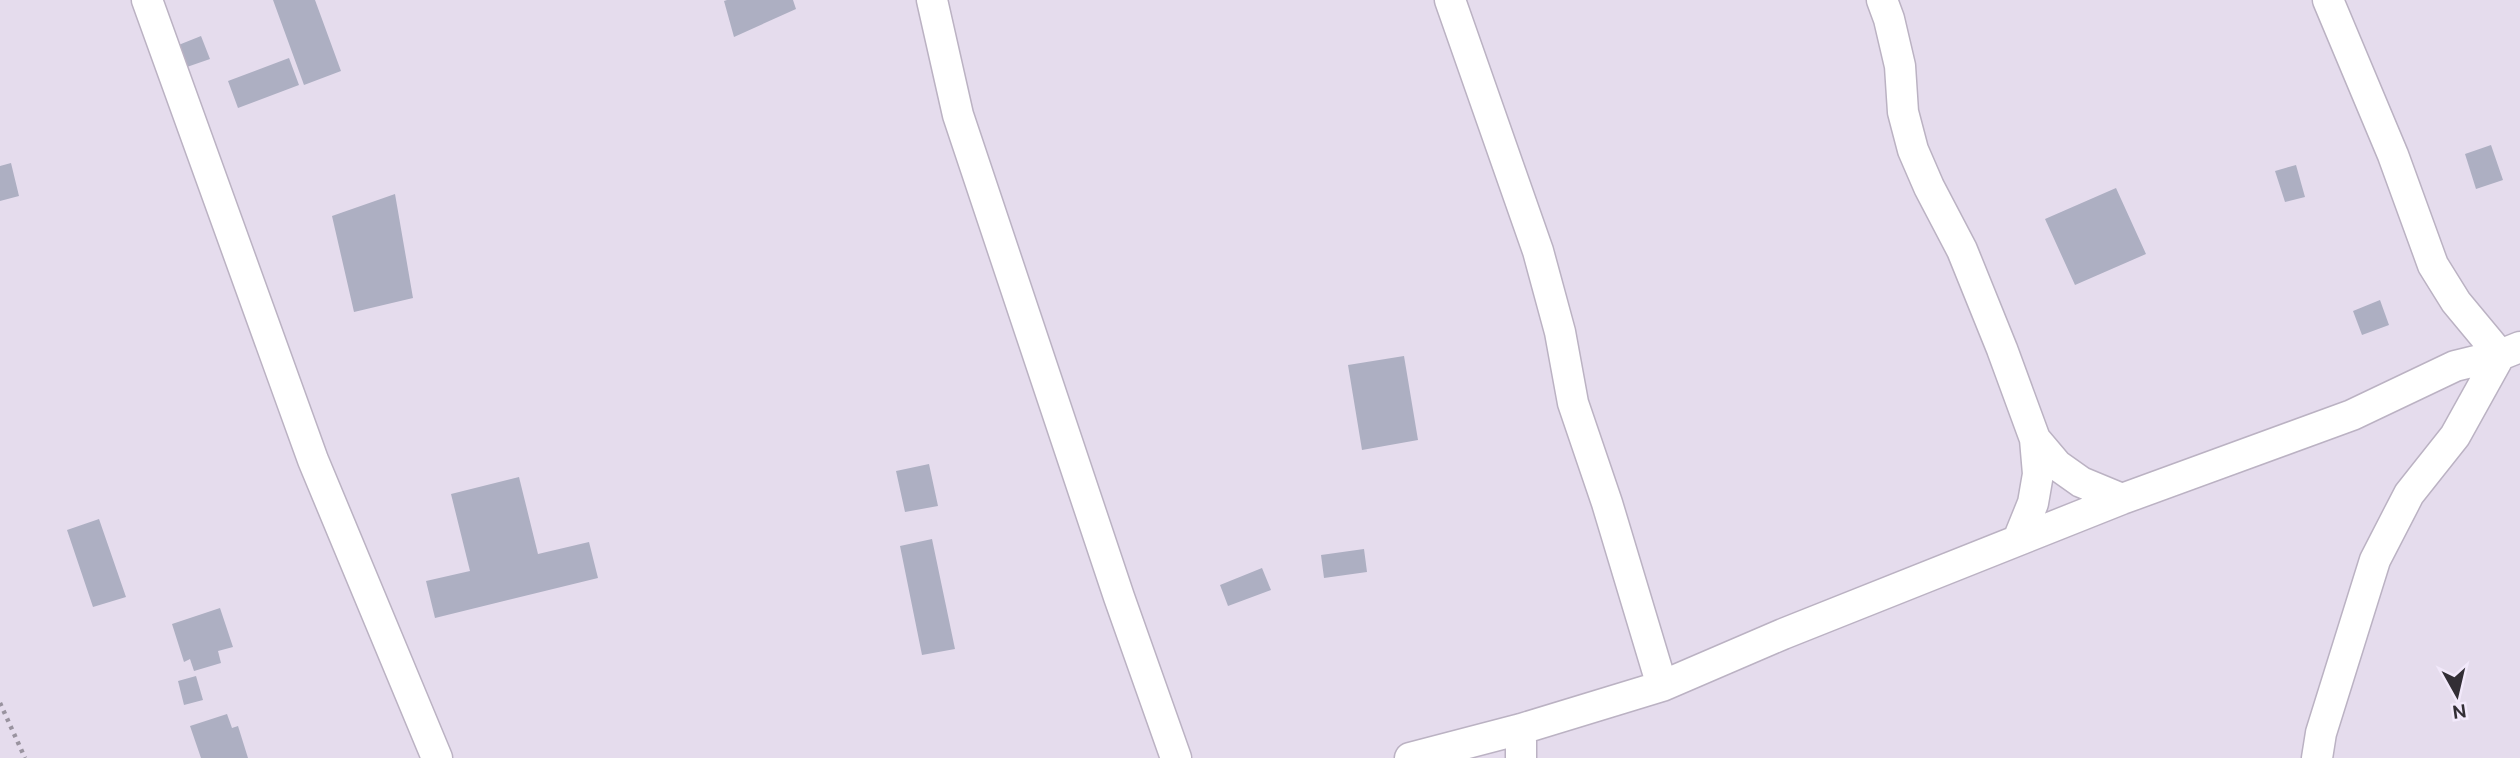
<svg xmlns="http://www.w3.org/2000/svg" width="2520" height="758" viewBox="0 0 2520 758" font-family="Ubuntu,sans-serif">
  <rect width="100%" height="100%" fill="#e5dced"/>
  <path fill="#adafc2" d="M273 0H315L341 71 304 85Z
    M727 0H793L796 9 734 37 724 1Z
    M201 36 210 59 184 68 176 46Z
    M289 58 299 85 238 108 228 81Z
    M2491 145 2503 180 2476 189 2465 154Z
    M11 163 19 196 0 201V166Z
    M2296 165 2305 197 2285 202 2275 171Z
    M2116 188 2146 254 2075 285 2045 219Z
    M395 194 413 298 354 312 332 216Z
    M2380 300 2389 325 2362 335 2353 311Z
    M1404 356 1418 440 1362 450 1348 365Z
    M929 464 938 506 905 512 896 471Z
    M519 477 538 554 589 542 598 578 435 618 426 581 470 571 451 494Z
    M99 519 126 597 93 607 67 530Z
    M932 539 955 649 922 655 900 546Z
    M1364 549 1367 572 1324 578 1321 555Z
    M1262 568 1271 590 1228 606 1220 585Z
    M220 608 233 647 218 651 221 663 194 671 190 659 184 662 172 624Z
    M196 676 203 700 184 705 178 681Z
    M227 714 232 728 238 726 248 758H201L190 726Z"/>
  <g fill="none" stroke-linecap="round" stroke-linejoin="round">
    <defs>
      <path id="street" d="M147 0 313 460 437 758
        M932 0 958 115 1119 597 1176 758
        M1450 0 1538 251 1560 332 1573 403 1607 503 1662 686
        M1882 0 1889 19 1900 66 1903 112 1913 150 1929 187 1962 250 2002 349 2035 439 2038 474 2033 503 2018 540
        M2035 439 2057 465 2081 482 2122 499
        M1521 729V758
        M1410 758 1521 729 1662 686 1783 634 2122 499 2352 415 2455 366 2500 355 2520 347
        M2317 758 2321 733 2375 560 2409 494 2455 436 2500 355 2456 302 2433 265 2393 155 2328 0"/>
    </defs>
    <use href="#street" stroke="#bbb2c3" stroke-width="33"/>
    <path stroke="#99939f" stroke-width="4.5" stroke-dasharray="3.5 5" stroke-linecap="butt" d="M0 703 25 758"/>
    <use href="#street" stroke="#fff" stroke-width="30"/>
  </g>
  <g transform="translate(2457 695) rotate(172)" stroke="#f2e9fb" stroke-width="5" paint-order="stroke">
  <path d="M0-5L12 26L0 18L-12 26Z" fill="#322e35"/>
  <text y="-10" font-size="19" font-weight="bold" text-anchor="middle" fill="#322e35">N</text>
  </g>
</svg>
